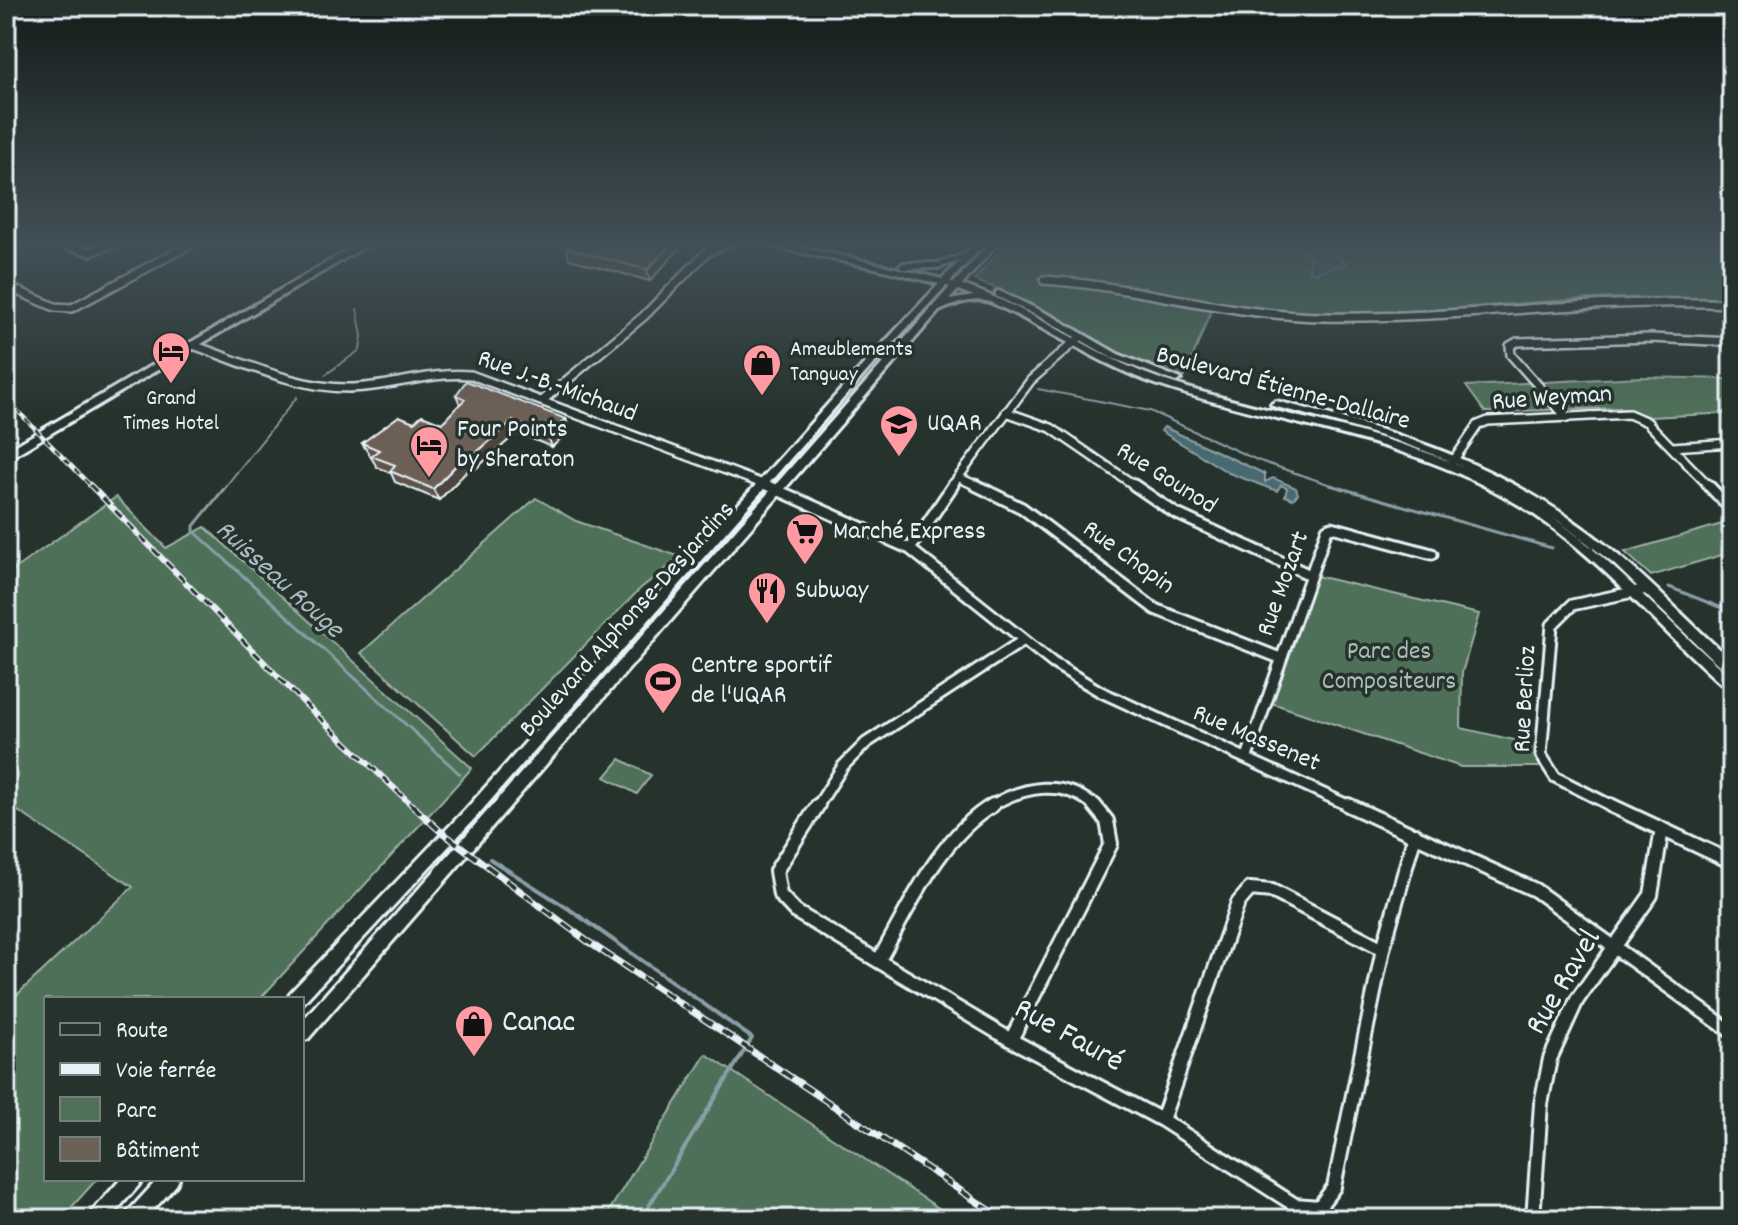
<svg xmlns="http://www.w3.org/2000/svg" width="1738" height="1225" viewBox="0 0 1738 1225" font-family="Dekko,sans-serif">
  <rect width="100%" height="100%" fill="#26332d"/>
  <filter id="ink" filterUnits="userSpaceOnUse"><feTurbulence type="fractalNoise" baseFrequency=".0125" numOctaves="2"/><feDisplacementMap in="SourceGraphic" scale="16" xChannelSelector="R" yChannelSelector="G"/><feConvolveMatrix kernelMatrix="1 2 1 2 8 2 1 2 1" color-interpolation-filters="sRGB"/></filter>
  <g filter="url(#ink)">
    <path fill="#507058" stroke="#9cb0a8" stroke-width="2" d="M1006 243H1732V302C1560 283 1386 333 1214 304L1183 381 1128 362 996 293 998 289 974 280Z
      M1641 377 1732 379V413L1650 417 1620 408 1485 412 1466 386Z
      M116 497 166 548 205 527 472 768 260 999H46V1179H97L61 1219H16L6 1210V1005L133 887 6 803V575Z
      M536 498 576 521 681 557 641 588 476 756 361 653Z
      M1732 521V552L1651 576 1625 552Z
      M1308 574 1479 614 1462 673 1461 728 1541 746 1546 767H1461L1266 701Z
      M620 759 651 775 637 794 605 777Z
      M706 1054 955 1219H604Z"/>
    <path fill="#4a6971" stroke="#899fa7" stroke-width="2" d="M1267 243H1318L1347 263 1314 273 1309 270 1310 258 1297 249Z
      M1164 427 1265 474V482L1273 478 1296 488 1298 494 1293 499 1285 496 1287 488 1281 485 1277 491 1229 473 1161 431Z"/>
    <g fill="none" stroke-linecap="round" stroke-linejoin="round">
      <path stroke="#899fa7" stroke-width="2" d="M325 375 360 350 362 336 357 309
        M1038 389 1150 411 1257 460 1337 487
        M225 487 297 397"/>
      <path stroke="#899fa7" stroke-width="3" d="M227 485 194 526V531L460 774
        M1330 485 1552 548
        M1669 587 1732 612"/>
      <path stroke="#899fa7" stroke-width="4" d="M490 859 569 909 752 1038 641 1219"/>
      <defs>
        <path id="street-far2" d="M59 243 90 252 115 243
          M6 249 18 243
          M1044 280C1137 286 1227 315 1320 317 1458 320 1594 297 1732 304
          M6 286 55 307 72 308 193 243
          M193 345C242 362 295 388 348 388 390 388 429 371 471 375L771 487
          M542 401 644 316 716 243
          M1006 412 1051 428 1137 487
          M1567 418 1511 355 1510 346 1517 342 1651 338 1732 342
          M1672 447 1732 443
          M1451 464 1478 425 1488 421 1629 414 1647 422 1710 487
          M960 478 979 487
          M951 487 1031 380 1079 338"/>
        <path id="street-far1" d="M766 485 910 549 1053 663 1101 692 1352 807
          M975 485 1022 508 1155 609 1280 658
          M1134 485 1175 513 1308 574
          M1708 485 1732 510
          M910 549 953 485
          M1247 757 1327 529 1332 527 1432 554
          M817 807 843 766 866 743 1024 640
          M989 807C1023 786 1064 778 1096 807
          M1614 807 1555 777 1541 755 1552 625 1572 605 1647 589"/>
        <path id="street" d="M818 805 776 871 780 895 796 912 1011 1040 1162 1120 1295 1205 1319 1207 1334 1187 1383 949 1415 834
          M1348 805 1535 890 1732 1032
          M1610 805 1732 862
          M879 960C909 908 939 837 993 805
          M1011 1040 1111 844 1107 821 1094 805
          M1162 1120 1238 903 1250 889 1272 891 1383 949
          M1533 1219 1541 1104 1550 1059 1577 1000 1651 895 1662 829"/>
        <path id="secondary" d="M723 243H733L709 255 702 253Z
          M761 243H775L852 258 942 279 961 260 938 268 903 269 899 266 903 263H937L967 253 977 243H985L950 282 954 283 990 243H998L962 285C1034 308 1094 357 1166 381 1265 414 1369 426 1465 468 1403 439 1338 423 1273 406L1271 404 1276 401C1402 432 1504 464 1607 546 1651 581 1690 624 1732 661V674L1728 673 1711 658 1615 565 1560 522 1553 517C1618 565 1671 626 1732 678V690L1727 689C1658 629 1598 553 1519 505 1408 436 1279 426 1158 385 1099 365 1047 328 990 302 973 297 955 304 939 311L308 1039 302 1041V1021L950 287 946 286 869 369 476 817 302 1004V999H288L290 993 466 809 863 365 939 284 880 269 765 245ZM958 290 974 296 949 300Z
          M999 291 1054 317 1118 354 1181 379 1176 382 1173 381 1112 358 1048 321 996 296V292Z
          M121 1179H142L139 1185 109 1219H88L91 1213Z
          M158 1179H179L176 1185 145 1219H124L127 1213Z"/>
        <path id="primary" d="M360 243H371L6 460V451Z"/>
      </defs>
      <use href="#street-far2" stroke="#e8f1f8" stroke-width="12"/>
      <use href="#street-far1" stroke="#e8f1f8" stroke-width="15"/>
      <use href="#street" stroke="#e8f1f8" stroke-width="18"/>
      <use href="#secondary" stroke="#e8f1f8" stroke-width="6"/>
      <use href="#primary" stroke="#e8f1f8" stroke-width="6"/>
      <use href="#street-far2" stroke="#26332d" stroke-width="7"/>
      <use href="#street-far1" stroke="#26332d" stroke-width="9"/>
      <use href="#street" stroke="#26332d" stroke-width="12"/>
      <use href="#secondary" fill="#26332d" fill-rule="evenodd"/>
      <use href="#primary" fill="#26332d" fill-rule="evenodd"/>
      <defs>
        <path id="rail-far2" d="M6 399 92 487"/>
        <path id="rail-far1" d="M90 485 304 703 414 807"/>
        <path id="rail" d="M412 805 439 830 587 941 1003 1219"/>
      </defs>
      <use href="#rail-far2" stroke="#e8f1f8" stroke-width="4"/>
      <use href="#rail-far1" stroke="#e8f1f8" stroke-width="6"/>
      <use href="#rail" stroke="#e8f1f8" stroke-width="7"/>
      <use href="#rail-far2" stroke="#26332d" stroke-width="2" stroke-dasharray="7" stroke-linecap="butt"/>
      <use href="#rail-far1" stroke="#26332d" stroke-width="3" stroke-dasharray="9" stroke-linecap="butt"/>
      <use href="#rail" stroke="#26332d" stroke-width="4" stroke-dasharray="12" stroke-linecap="butt"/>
    </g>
    <path fill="#5d534a" stroke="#e8f1f8" stroke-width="2" d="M572 243H678L679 249 650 281 569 259 566 248Z
      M456 395 566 419 569 431 552 447 517 433 474 470 470 468 439 500 395 482 391 473 377 467 362 443 414 422 442 423 460 404Z"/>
    <path fill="#4c443c" stroke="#e8f1f8" stroke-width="2" d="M673 243H678L679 249 650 281 647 270Z
      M566 419 569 431 552 447 548 436Z
      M513 421 517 433 474 470 470 458Z
      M465 456 470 468 439 500 433 489Z"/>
    <path fill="#6c6156" stroke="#e8f1f8" stroke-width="2" d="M572 243H673L647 270 566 248Z
      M466 381 566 419 548 436 513 421 470 458 465 456 433 489 390 471 395 465 371 456 379 450 362 443 399 416 414 422 422 415 442 423 465 399 456 395Z"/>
  </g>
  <linearGradient id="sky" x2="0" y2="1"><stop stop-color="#151c19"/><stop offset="0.59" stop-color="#415057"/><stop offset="1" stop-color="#415057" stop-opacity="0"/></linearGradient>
  <rect width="1738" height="414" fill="url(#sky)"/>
  <defs>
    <symbol id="hotel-pin" viewBox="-11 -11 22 30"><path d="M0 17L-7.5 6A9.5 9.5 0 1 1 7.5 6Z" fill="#ff9aa2" stroke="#26332d"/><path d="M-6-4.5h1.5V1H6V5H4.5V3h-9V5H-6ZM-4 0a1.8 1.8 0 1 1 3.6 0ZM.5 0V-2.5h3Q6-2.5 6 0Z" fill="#111"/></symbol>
    <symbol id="shop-pin" viewBox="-11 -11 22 30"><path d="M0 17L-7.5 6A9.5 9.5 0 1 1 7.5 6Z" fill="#ff9aa2" stroke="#26332d"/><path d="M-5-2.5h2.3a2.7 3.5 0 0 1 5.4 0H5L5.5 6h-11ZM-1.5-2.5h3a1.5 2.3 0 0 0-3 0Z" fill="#111"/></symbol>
    <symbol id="university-pin" viewBox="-11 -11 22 30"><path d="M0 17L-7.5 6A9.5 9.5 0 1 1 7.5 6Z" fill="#ff9aa2" stroke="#26332d"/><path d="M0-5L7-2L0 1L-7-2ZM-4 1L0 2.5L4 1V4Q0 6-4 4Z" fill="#111"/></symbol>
    <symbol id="supermarket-pin" viewBox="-11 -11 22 30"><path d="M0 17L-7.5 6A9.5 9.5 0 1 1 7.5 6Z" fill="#ff9aa2" stroke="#26332d"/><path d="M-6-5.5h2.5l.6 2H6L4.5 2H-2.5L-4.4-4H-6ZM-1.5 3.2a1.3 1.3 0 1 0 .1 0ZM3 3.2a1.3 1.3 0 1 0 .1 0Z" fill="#111"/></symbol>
    <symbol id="restaurant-pin" viewBox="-11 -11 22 30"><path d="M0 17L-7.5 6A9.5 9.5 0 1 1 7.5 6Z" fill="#ff9aa2" stroke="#26332d"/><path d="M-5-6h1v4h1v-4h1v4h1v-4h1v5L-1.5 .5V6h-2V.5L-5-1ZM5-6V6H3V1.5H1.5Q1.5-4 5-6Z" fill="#111"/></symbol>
    <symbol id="stadium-pin" viewBox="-11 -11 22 30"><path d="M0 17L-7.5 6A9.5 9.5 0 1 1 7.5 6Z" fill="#ff9aa2" stroke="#26332d"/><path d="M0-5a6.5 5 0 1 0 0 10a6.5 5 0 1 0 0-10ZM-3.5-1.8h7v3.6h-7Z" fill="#111"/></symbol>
  </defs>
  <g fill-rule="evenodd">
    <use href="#hotel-pin" x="149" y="329" width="44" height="60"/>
    <use href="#shop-pin" x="740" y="341" width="44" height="60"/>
    <use href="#university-pin" x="877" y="402" width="44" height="60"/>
    <use href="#hotel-pin" x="407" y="423" width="44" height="60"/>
    <use href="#supermarket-pin" x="783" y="510" width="44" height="60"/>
    <use href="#restaurant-pin" x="745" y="569" width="44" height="60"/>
    <use href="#stadium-pin" x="641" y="659" width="44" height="60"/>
    <use href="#shop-pin" x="452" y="1002" width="44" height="60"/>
  </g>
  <g text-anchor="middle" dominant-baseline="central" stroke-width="7" stroke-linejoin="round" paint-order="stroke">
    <g font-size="22" fill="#e8f1f8" stroke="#26332d" text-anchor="start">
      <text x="790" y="350">Ameublements<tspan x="790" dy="25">Tanguay</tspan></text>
      <text x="171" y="399" text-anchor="middle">Grand<tspan x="171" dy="25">Times Hotel</tspan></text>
    </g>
    <g font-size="26" fill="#e8f1f8" stroke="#26332d">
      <text transform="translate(557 387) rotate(20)">Rue J.-B.-Michaud</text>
      <text transform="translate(1283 389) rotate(15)">Boulevard Étienne-Dallaire</text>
      <text transform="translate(1552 399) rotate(-4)">Rue Weyman</text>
      <text transform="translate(1166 479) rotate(32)">Rue Gounod</text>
      <text transform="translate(1128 558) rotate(36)">Rue Chopin</text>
      <text transform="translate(1284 584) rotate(-70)">Rue Mozart</text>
      <text transform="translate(628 620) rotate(-48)">Boulevard Alphonse-Desjardins</text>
      <text transform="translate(1526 699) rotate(-87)">Rue Berlioz</text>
      <text transform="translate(1256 739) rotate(23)">Rue Massenet</text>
    </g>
    <g font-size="26" fill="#e8f1f8" stroke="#26332d" text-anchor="start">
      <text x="927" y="424">UQAR</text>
      <text x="457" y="430">Four Points<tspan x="457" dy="30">by Sheraton</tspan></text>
      <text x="833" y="532">Marché Express</text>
      <text x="795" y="591">Subway</text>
      <text x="691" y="666">Centre sportif<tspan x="691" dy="30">de l'UQAR</tspan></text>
    </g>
    <g font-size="26" fill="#abbdb8" stroke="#26332d">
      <text x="1389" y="652">Parc des<tspan x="1389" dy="30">Compositeurs</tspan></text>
    </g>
    <g font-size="28" font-style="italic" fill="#a9bbc2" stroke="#26332d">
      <text transform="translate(278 581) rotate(42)">Ruisseau Rouge</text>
    </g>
    <g font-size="32" fill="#e8f1f8" stroke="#26332d">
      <text transform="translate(1565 983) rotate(-59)">Rue Ravel</text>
      <text transform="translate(1068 1037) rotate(29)">Rue Fauré</text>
    </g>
    <g font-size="32" fill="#e8f1f8" stroke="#26332d" text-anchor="start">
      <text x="502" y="1024">Canac</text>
    </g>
  </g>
  <rect width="1738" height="1225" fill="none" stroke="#26332d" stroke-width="32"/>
  <rect x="16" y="16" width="1706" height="1193" fill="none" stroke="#e8f1f8" stroke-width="3" filter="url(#ink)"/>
  <rect x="44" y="997" width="260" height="184" fill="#26332d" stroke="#747f7e" stroke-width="2"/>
  <rect x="60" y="1023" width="40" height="12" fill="#26332d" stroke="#747f7e" stroke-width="2"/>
  <text x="116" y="1037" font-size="24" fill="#e8f1f8">Route</text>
  <rect x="60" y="1063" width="40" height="12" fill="#e8f1f8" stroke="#747f7e" stroke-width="2"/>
  <text x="116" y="1077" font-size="24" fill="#e8f1f8">Voie ferrée</text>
  <rect x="60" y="1097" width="40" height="24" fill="#507058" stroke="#747f7e" stroke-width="2"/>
  <text x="116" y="1117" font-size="24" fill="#e8f1f8">Parc</text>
  <rect x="60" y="1137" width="40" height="24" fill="#6c6156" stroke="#747f7e" stroke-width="2"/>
  <text x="116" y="1157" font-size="24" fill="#e8f1f8">Bâtiment</text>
</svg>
